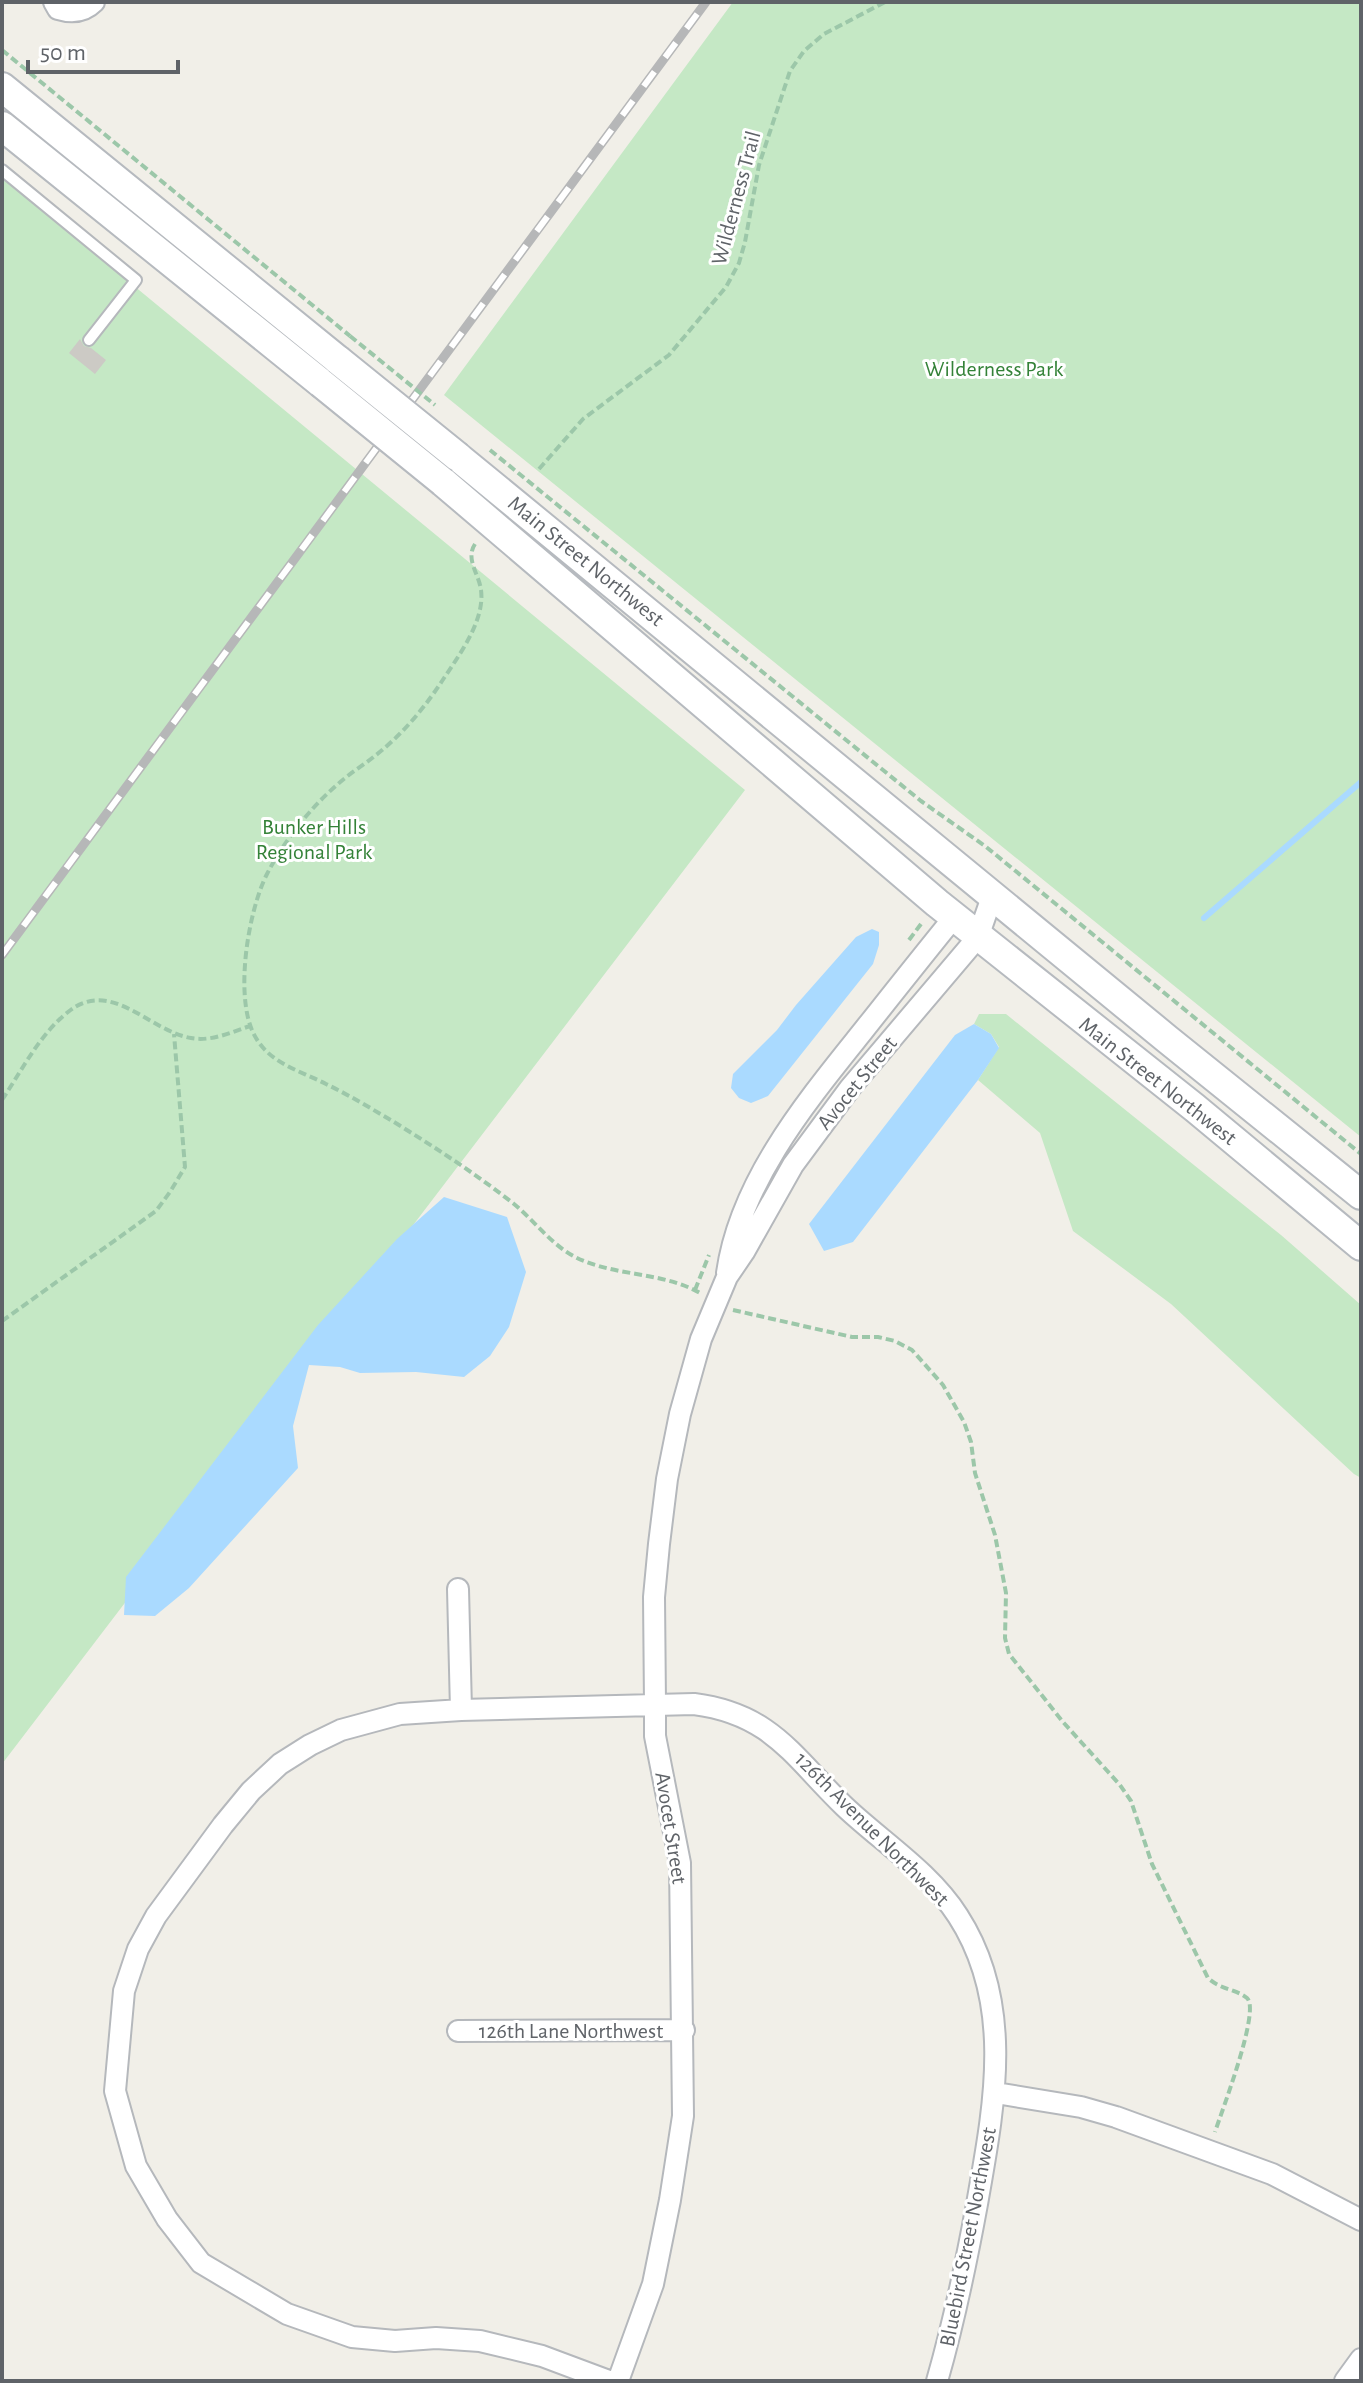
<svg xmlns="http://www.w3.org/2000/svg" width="1363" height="2383" viewBox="0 0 1363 2383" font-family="'Alegreya Sans',sans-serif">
  <rect width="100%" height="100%" fill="#f1efe8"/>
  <path fill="#c5e8c5" d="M733 2H1361V1137L444 395Z
    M2 177 745 790 2 1764Z
    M979 1014H1006L1281 1235 1361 1305V1478L1354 1474 1171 1304 1073 1231 1040 1133 978 1080 999 1047 991 1034 974 1024Z"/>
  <path fill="#aadaff" d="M872 929 879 932V945L873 964 768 1096 751 1103 739 1098 731 1088 733 1074 777 1030 796 1005 856 937Z
    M974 1024 991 1034 999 1048 978 1080 853 1242 824 1251 809 1224 955 1035Z
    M444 1197 507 1217 526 1272 509 1327 490 1356 464 1377 416 1372 360 1373 340 1367 309 1365 293 1426 298 1468 189 1588 155 1616 124 1615 126 1577 318 1325 397 1239Z"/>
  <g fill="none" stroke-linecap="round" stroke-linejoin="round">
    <path stroke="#aadaff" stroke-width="6" d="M1204 918 1361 782"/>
  </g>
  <path fill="#cccac5" d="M80 339 84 346 91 348 106 360 95 374 69 353Z"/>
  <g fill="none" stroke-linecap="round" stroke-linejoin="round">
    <defs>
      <path id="service" d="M2 170 136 280 89 340"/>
      <path id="minor" d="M54 2 58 9C71 13 83 13 94 2
        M727 1273C740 1181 807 1101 863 1031 894 992 924 954 955 916
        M458 1589 461 1710
        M458 2031 684 2030
        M996 2093 1081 2107 1116 2117 1272 2174 1361 2220
        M609 2381 542 2356 480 2341 436 2338 395 2341 352 2337 287 2314 201 2263 167 2219 136 2166 115 2091 124 1991 138 1949 156 1916 223 1825 251 1791 280 1764 310 1745 341 1730 400 1714 461 1710 694 1704C772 1714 793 1757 845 1807 882 1842 930 1872 958 1916 1015 2004 994 2107 977 2204 966 2264 954 2322 937 2381
        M618 2381 653 2284 670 2200 683 2116 680 1863 655 1736V1704L654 1597 659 1544 667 1479 680 1414 701 1339 727 1277 744 1252 793 1165 850 1088 978 937 993 894
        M1345 2381 1361 2359"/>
      <path id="secondary" d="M2 87 338 360
        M2 126 321 383
        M458 457 1167 1039 1361 1195
        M443 482 937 903 1195 1108 1361 1246"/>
    </defs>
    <use href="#service" stroke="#b5b8bc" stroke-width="14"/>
    <use href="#minor" stroke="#b5b8bc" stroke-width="24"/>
    <use href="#secondary" stroke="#b6babf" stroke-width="32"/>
    <path stroke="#9cc7a9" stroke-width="4" stroke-dasharray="8 4" stroke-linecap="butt" d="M2 50 350 336
      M490 450 921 801 985 846 1361 1154
      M539 469 583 419 669 355 726 287 739 263 745 242 759 165 790 71 804 51 824 34 885 2
      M475 544C465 559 479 574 481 590 485 620 460 654 444 678 426 706 403 734 376 755 364 765 350 773 338 784 310 808 284 841 267 874 248 911 233 1001 256 1038 271 1064 301 1071 326 1084 349 1095 372 1109 394 1122 436 1148 476 1174 514 1204 537 1223 555 1250 584 1261 621 1276 665 1273 700 1293
      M909 940 921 924
      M2 1100C22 1070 40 1034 68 1012 111 977 149 1031 191 1038 211 1042 232 1032 250 1026
      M695 1290 709 1255
      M733 1310 852 1337H878L895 1341 912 1350 943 1385 964 1422 971 1442 975 1473 995 1535 1006 1593 1005 1638 1009 1654 1063 1722 1120 1785 1131 1801 1152 1864 1208 1978C1221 1990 1236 1989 1247 1998 1261 2010 1221 2113 1215 2132
      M2 1321 156 1211 170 1192 185 1167 174 1034"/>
    <use href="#service" stroke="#fff" stroke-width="10"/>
    <use href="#minor" stroke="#fff" stroke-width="20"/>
    <use href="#secondary" stroke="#fff" stroke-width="28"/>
    <defs>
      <path id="rail" d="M2 955 706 2"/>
    </defs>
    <use href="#rail" stroke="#b6b7b8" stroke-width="9"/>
    <use href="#rail" stroke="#fff" stroke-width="6" stroke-dasharray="18" stroke-linecap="butt"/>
    <defs>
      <path id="secondary-bridge" d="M338 360 458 457
        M321 383 443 482"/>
    </defs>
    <use href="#secondary-bridge" stroke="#b6babf" stroke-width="32" stroke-linecap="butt"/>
    <path stroke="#9cc7a9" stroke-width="4" stroke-dasharray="8 4" stroke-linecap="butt" d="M350 336 435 405"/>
    <use href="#secondary-bridge" stroke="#fff" stroke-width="28"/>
  </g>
  <g text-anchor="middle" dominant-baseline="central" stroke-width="6" stroke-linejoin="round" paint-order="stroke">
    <g font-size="22" fill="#5f6368" stroke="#fff">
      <text transform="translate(736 198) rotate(-75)">Wilderness Trail</text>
      <text transform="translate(586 561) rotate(39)">Main Street Northwest</text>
      <text transform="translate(1158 1081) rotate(38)">Main Street Northwest</text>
      <text transform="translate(857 1083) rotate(-51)">Avocet Street</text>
      <text transform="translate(671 1828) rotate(81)">Avocet Street</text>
      <text transform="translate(872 1829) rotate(45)">126th Avenue Northwest</text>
      <text x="571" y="2031">126th Lane Northwest</text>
      <text transform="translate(968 2237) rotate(-79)">Bluebird Street Northwest</text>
    </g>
    <g font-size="22" fill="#348238" stroke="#fff">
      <text x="994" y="369">Wilderness Park</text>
      <text x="314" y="827">Bunker Hills<tspan x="314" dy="25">Regional Park</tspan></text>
    </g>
  </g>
  <rect width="1363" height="2383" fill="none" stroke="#5f6368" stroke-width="8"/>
  <path d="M28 60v12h150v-12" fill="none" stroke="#5f6368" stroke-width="4"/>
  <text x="40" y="60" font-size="24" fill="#5f6368" stroke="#ffffff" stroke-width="6" paint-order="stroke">50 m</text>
</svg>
